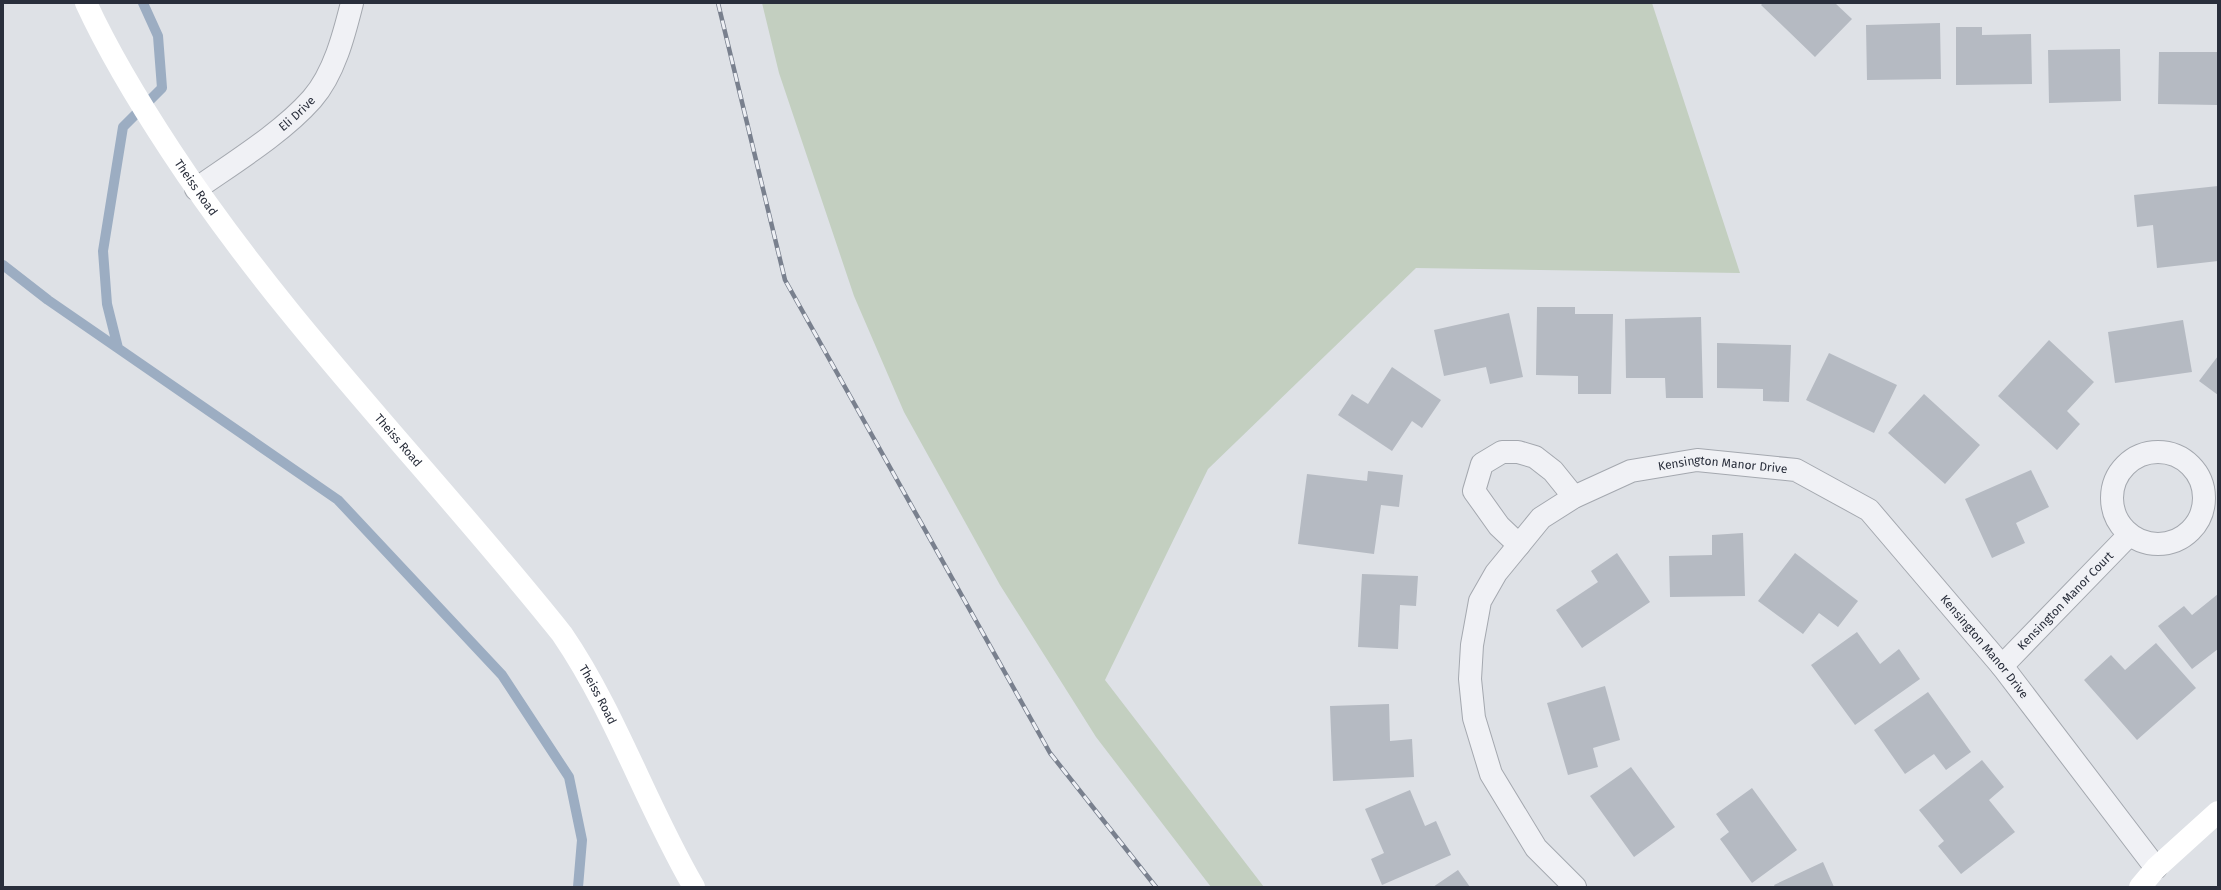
<svg xmlns="http://www.w3.org/2000/svg" width="2221" height="890" viewBox="0 0 2221 890" font-family="'Fira Sans',sans-serif">
  <rect width="100%" height="100%" fill="#dee1e6"/>
  <path fill="#c3cfc0" d="M762 3H1652L1740 273 1416 268 1208 469 1105 680 1264 887H1211L1096 737 1000 585 904 412 854 296 779 73Z"/>
  <g fill="none" stroke-linecap="round" stroke-linejoin="round">
    <path stroke="#9cadc2" stroke-width="10" d="M3 265 48 300 338 500 502 675 569 777 582 840 578 887
      M118 348 107 304 103 251 123 127 162 88 158 36 143 3"/>
  </g>
  <path fill="#b5bac2" d="M1763 3H1835L1852 19 1815 57 1761 5Z
    M1940 23 1941 79 1867 80 1866 25Z
    M1956 27H1982V35L2031 34 2032 84 1956 85Z
    M2120 49 2121 101 2049 103 2048 50Z
    M2159 52H2218V105L2158 104Z
    M2218 186V261L2157 268 2153 225 2137 227 2134 195Z
    M1537 307H1575V314H1613L1611 394H1578V376L1536 375Z
    M1509 313 1523 377 1490 384 1486 367 1444 376 1434 330Z
    M1701 317 1703 398H1666L1665 378H1626L1625 319Z
    M2183 320 2192 372 2115 383 2108 332Z
    M2049 340 2094 382 2067 411 2080 424 2057 450 1998 396Z
    M1717 343 1791 345 1789 402 1763 401V389L1717 388Z
    M1829 353 1897 385 1874 433 1806 400Z
    M2218 356V395L2199 381Z
    M1392 367 1441 400 1422 428 1412 421 1392 451 1338 415 1352 394 1368 404Z
    M1924 394 1980 445 1945 484 1888 433Z
    M2031 470 2049 507 2016 523 2025 543 1992 558 1965 499Z
    M1368 471 1403 475 1399 507 1381 505 1374 554 1298 544 1307 474 1367 481Z
    M1743 533 1745 596 1670 597 1669 556 1712 555V535Z
    M1617 553 1650 602 1582 648 1556 610 1598 582 1591 571Z
    M1795 553 1858 601 1838 627 1819 613 1803 634 1758 601Z
    M1362 574 1418 576 1416 606 1400 605 1398 649 1358 647Z
    M2218 594V649L2192 669 2158 626 2184 606 2192 615Z
    M1857 632 1880 664 1899 649 1920 679 1855 725 1811 665Z
    M2156 643 2196 688 2137 740 2084 680 2111 655 2125 670Z
    M1605 686 1620 740 1593 748 1598 767 1568 775 1547 703Z
    M1928 692 1971 752 1946 770 1934 754 1905 774 1874 730Z
    M1389 704 1390 741 1412 739 1414 777 1333 781 1330 706Z
    M1982 760 2004 787 1989 800 2015 832 1961 874 1938 846 1944 841 1919 810Z
    M1631 767 1675 827 1634 857 1590 796Z
    M1752 788 1797 850 1752 883 1720 839 1729 832 1716 814Z
    M1410 790 1425 826 1436 821 1451 855 1382 885 1371 859 1384 853 1365 809Z
    M1823 862 1834 887H1775L1774 885Z
    M1458 870 1470 887H1433Z"/>
  <g fill="none" stroke-linecap="round" stroke-linejoin="round">
    <defs>
      <g id="street">
        <path id="s1" d="M196 189C233 163 282 133 312 99 334 74 344 35 352 3"/>
        <circle cx="2158" cy="498" r="46"/>
        <path d="M1519 545 1499 526 1474 491 1482 464 1502 452H1518L1535 457 1553 471 1574 497"/>
        <path id="s2" d="M2002 666 2129 535"/>
        <path id="s3" d="M1575 887 1536 848 1491 774 1474 718 1470 679 1472 645 1480 601 1496 573 1541 518 1574 497 1631 471 1697 460 1796 470 1869 510 2002 666 2156 868"/>
      </g>
    </defs>
    <use href="#street" stroke="#a4a8af" stroke-width="24"/>
    <use href="#street" stroke="#f0f1f5" stroke-width="22"/>
    <g stroke="#fff" stroke-width="22">
      <path id="s4" d="M86 3C110 55 140 104 171 151 285 325 433 472 562 634 616 713 646 805 694 887"/>
      <path d="M2140 887 2156 868 2218 812"/>
    </g>
    <defs>
      <path id="rail" d="M718 3 785 280 1050 753 1156 887"/>
    </defs>
    <use href="#rail" stroke="#79808e" stroke-width="4.5"/>
    <use href="#rail" stroke="#edeff4" stroke-width="3" stroke-dasharray="9" stroke-linecap="butt"/>
  </g>
  <g text-anchor="middle" dominant-baseline="central" stroke-width="3" stroke-linejoin="round" paint-order="stroke">
    <g font-size="12" fill="#292e3b" stroke="#edeff4">
      <text stroke="none"><textPath href="#s1" startOffset="126">Eli Drive</textPath></text>
      <text stroke="none"><textPath href="#s4" startOffset="215">Theiss Road</textPath></text>
      <text stroke="none"><textPath href="#s4" startOffset="539">Theiss Road</textPath></text>
      <text stroke="none"><textPath href="#s3" startOffset="616">Kensington Manor Drive</textPath></text>
      <text stroke="none"><textPath href="#s2" startOffset="91">Kensington Manor Court</textPath></text>
      <text stroke="none"><textPath href="#s3" startOffset="952">Kensington Manor Drive</textPath></text>
      <text stroke="none"><textPath href="#s4" startOffset="863">Theiss Road</textPath></text>
    </g>
  </g>
  <rect width="2221" height="890" fill="none" stroke="#292e3b" stroke-width="8"/>
</svg>
